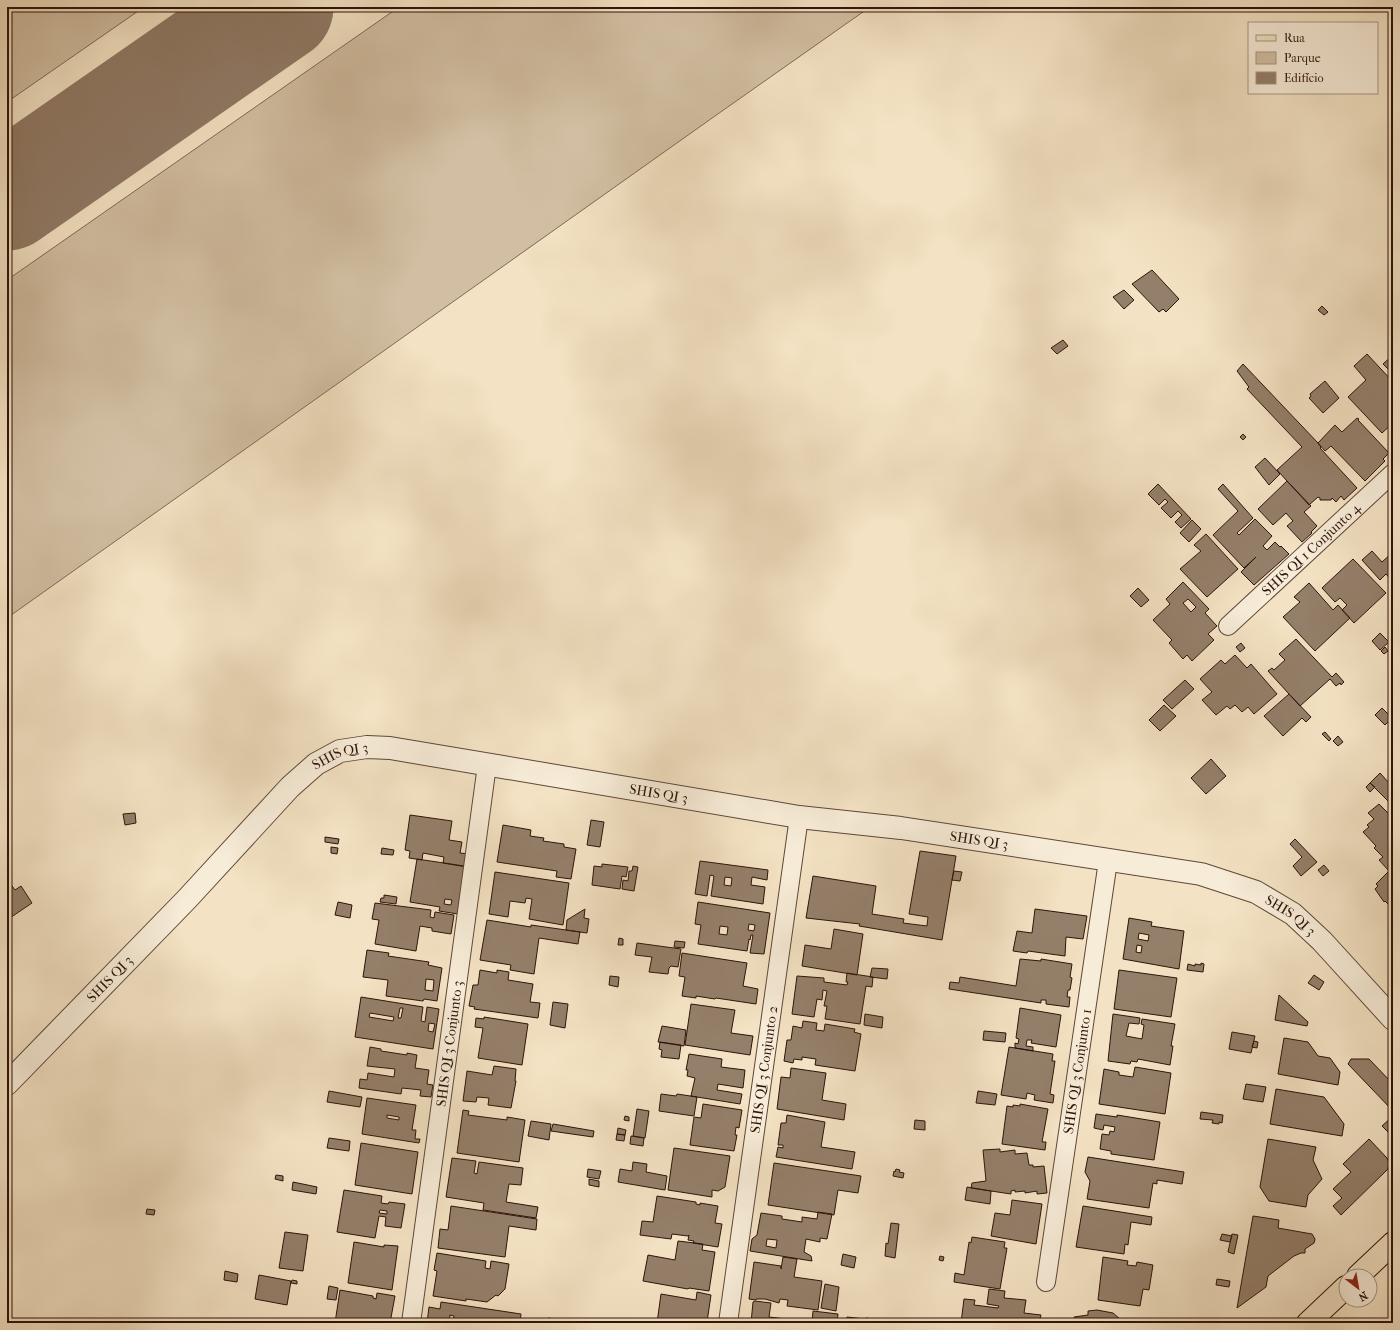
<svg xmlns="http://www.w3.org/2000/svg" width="1400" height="1330" viewBox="0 0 1400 1330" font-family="'IM FELL French Canon',serif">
  <rect width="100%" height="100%" fill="#f3e2c3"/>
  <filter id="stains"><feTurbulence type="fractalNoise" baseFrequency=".005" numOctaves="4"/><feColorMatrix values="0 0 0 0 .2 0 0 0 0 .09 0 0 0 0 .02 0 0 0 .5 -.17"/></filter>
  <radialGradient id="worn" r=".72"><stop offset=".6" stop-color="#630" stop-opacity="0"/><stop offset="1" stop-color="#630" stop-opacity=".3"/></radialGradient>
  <path fill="#d2bfa3" stroke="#806956" d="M7 7H144L7 102Z
    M399 7H870L715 116 7 618V280Z"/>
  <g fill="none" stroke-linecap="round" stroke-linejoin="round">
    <path stroke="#907a66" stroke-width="109" d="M7 196 279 7"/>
  </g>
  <path fill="#947f6a" stroke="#2e1309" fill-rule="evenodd" d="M1152 270 1179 299 1166 312 1163 309 1159 312 1132 284Z
    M1124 290 1134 300 1124 309 1113 297Z
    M1322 306 1328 312 1324 315 1318 310Z
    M1063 340 1068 346 1057 354 1051 348Z
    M1367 354 1393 382V423L1382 433 1348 397 1366 380 1354 366Z
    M1393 355V374L1383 364Z
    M1243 364 1318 443 1321 447 1320 448 1357 488 1344 500 1341 496 1336 502 1332 498 1331 500H1320V498L1318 497 1309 505 1277 470 1302 447 1247 389 1249 387 1237 371Z
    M1325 381 1339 398 1323 413 1309 398 1311 396 1310 394Z
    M1357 418 1359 419 1358 420 1389 453 1383 459 1385 461 1365 481 1331 446 1325 451 1318 443 1335 425 1342 432Z
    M1243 434 1246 437 1243 440 1240 437Z
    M1265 458 1280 474 1269 485 1255 467Z
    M1287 481 1311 506 1304 512 1317 526 1311 532 1312 533 1302 542 1287 526 1293 521 1286 513 1273 525 1258 509Z
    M1158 484 1191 519 1181 528 1175 522 1182 515 1178 511 1171 518 1161 508 1168 502 1165 499 1159 505 1148 494Z
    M1223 484 1253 518 1237 533 1239 535 1255 519 1272 536 1263 546 1267 550 1275 542 1280 547 1281 546 1289 554 1254 585 1241 572 1256 557 1244 568 1213 535 1238 511 1218 489Z
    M1192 520 1201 529 1189 542 1180 533Z
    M1393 527V538L1388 532Z
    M1206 534 1238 569 1207 597 1180 569 1201 551 1194 545Z
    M1372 551 1382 562 1393 552V582L1386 574 1380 580 1362 560Z
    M1353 559 1386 593 1354 623 1342 610 1347 605 1340 598 1335 602 1322 588Z
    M1183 582 1209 609 1205 613 1217 626 1208 634 1214 640 1192 661 1187 655 1183 659 1169 643 1172 640 1153 620 1170 604 1166 599ZM1188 599 1196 607 1191 612 1183 603Z
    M1309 583 1333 610 1338 605 1350 618 1315 651 1283 617 1300 602 1294 597Z
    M1138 588 1149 600 1141 607 1130 596Z
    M1380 633 1389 642 1380 650 1372 641Z
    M1296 639 1332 677 1336 673 1344 682 1341 685 1340 683 1336 686 1330 679 1300 706 1268 671 1272 668 1274 670 1285 660 1279 654Z
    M1241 643 1245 648 1240 652 1236 647Z
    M1385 647 1388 651 1384 654 1381 651Z
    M1235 655 1247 668 1251 664 1277 694 1254 714 1248 707 1242 712 1235 705 1230 709 1227 706 1216 715 1202 700 1212 692 1200 679 1221 660 1225 664Z
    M1185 680 1194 689 1172 709 1163 700Z
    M1289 694 1311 717 1306 722 1302 718 1283 736 1264 716Z
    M1164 705 1176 716 1160 731 1149 720Z
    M1382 708 1392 718 1385 725 1375 715Z
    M1325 732 1331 739 1329 741 1322 734Z
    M1338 736 1343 742 1338 746 1333 741Z
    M1211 759 1226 776 1206 794 1191 778Z
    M1380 773 1389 783 1393 780V806L1370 783Z
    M1370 783 1375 787 1370 792 1366 787Z
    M1379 804 1389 814 1390 813 1393 816V899L1388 904 1385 901 1384 902 1375 889 1378 886 1376 884 1389 871 1379 860 1383 857 1374 848 1376 846 1363 832 1369 827 1367 825 1374 819 1368 813Z
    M135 813 136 823 125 825 123 814Z
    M410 815 452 821 449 840 462 842 460 853 469 854 467 867 443 863 444 857 423 853 422 860 409 858 410 851 405 850Z
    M591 820 604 822 600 847 587 845Z
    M503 825 531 830 530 836 544 838 543 841 564 844V847L576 849 571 879 556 877 557 871 497 862Z
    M325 837 339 839 338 844 325 842Z
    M1295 839 1317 862 1301 876 1293 866 1302 857 1290 844Z
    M331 847 338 848 337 854 331 853Z
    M382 848 394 850 393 855 381 854Z
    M920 851 956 856 942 940 859 926 860 924 806 918 813 876 876 886 872 914 904 919 903 923 927 926 928 917 909 914Z
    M417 859 464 866 462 885 464 886 458 914 439 911 440 907 410 902ZM445 899 452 900 451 905 444 904Z
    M700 861 768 870 767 880 752 877 751 885 765 887 763 904 711 896 714 876 710 875 707 896 695 894ZM725 877 732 878 731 886 724 885Z
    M602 864 628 867 626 877 622 876 620 889 592 885 594 866 602 867Z
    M1324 865 1329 871 1323 876 1318 870Z
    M633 866 638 867 634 891 622 889 623 880 628 881 629 871H632Z
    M954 871 962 872 960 881 952 880Z
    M495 872 569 883 563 925 529 919 532 899 526 898 525 903 510 901 508 917 489 914Z
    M7 879 15 890 21 886 32 903 7 920Z
    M384 895 397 897 396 904 380 902 381 898H384Z
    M338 902 352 905 350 918 335 915Z
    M698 902 770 913 764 954 750 953 753 935H751L750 940 749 939 747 951 698 944 701 925 695 924ZM749 924 755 925 754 931 748 930ZM720 926 728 927 727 935 719 934Z
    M375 903 431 910 430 917 434 918 435 912 454 915 451 934 432 931V928L420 926 416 951 375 944 379 920 372 919Z
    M585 909 584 918 589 919 587 933 566 930 567 920Z
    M1035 909 1087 916 1083 939 1066 937 1065 956 1028 951 1027 953 1013 951 1017 931 1032 933Z
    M1129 918 1152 922 1151 926 1184 931 1179 969 1123 959ZM1139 933 1149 935 1148 941 1138 939ZM1137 945 1142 946 1141 953 1136 952Z
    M487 920 531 927V925L580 932 578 944 539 938 534 974 510 970 511 965 480 960Z
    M834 929 863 934 857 975 802 966 805 945 831 949Z
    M619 938 623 939V945H618Z
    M675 941 685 942 684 948 674 947Z
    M637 943 681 949 678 967 671 966 669 968 668 974 649 972 652 957 635 955Z
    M367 950 389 953 388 956 429 962 428 965 442 968 437 1001 424 999 423 1001 386 996 388 980 363 977ZM426 979 434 980 433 991 425 990Z
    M682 953 747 963 743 986 758 989 756 1004 716 998 715 999 696 996V998L682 996 685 977 679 976Z
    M1020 959 1041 961V959L1072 964 1070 977 1072 978 1070 990H1068L1067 997H1070L1069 1007 1046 1004V1000H1041V1003L949 989 950 982 959 983 960 977 1016 986Z
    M1201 963 1204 964 1203 972 1187 970 1188 964 1195 966V964L1201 965Z
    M872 968 888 969 887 979 870 977Z
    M480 970 497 973V970L509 972 508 980 533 984 530 1002 540 1003 538 1018 474 1009 475 1007 469 1006 473 985H478Z
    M1119 970 1177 978 1171 1017 1114 1009Z
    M847 973 873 977 872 987 866 986 860 1024 825 1019 827 1006H824L827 991 823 990 822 1000 817 999 814 1017 792 1014 797 976 824 978V982L847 985 848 982H846Z
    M1314 975 1324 982 1319 990 1308 983Z
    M610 976 619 977 618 987 609 985Z
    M1279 995 1308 1022 1307 1026 1275 1020Z
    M361 997 423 1007 421 1021 425 1022 427 1007 439 1009 433 1049 355 1037ZM400 1008H403L401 1018H398ZM370 1013 394 1017 393 1021 369 1017ZM429 1023 435 1024 433 1032 428 1031Z
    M553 1002 568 1004 565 1028 550 1025Z
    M691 1004 735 1010 731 1033 753 1036 750 1055 685 1045Z
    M1020 1008 1061 1015 1056 1047 1031 1043 1032 1040H1027L1026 1046 1033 1047V1051L1015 1048V1043L1018 1044 1019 1039 1016 1038Z
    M865 1014 883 1017 882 1028 864 1025Z
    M1113 1014 1140 1018 1139 1024 1129 1023 1126 1036 1142 1039 1144 1025 1141 1024 1142 1019 1175 1024 1171 1046H1173L1170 1065 1138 1059 1137 1062 1131 1061 1130 1064 1108 1061Z
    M484 1017 528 1024 522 1065 478 1058 483 1028 475 1027 476 1018 484 1019Z
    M803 1021 817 1023 816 1030 824 1031 825 1024 855 1029 854 1032 861 1034 855 1071 815 1065 816 1059 802 1057V1060L794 1059 793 1063 784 1061 787 1040H791L793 1026 802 1028Z
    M662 1026 686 1030 684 1046 658 1042Z
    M984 1031 1006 1033 1005 1042 983 1040Z
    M1232 1032 1255 1036 1251 1053 1229 1049Z
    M1284 1038 1308 1042 1318 1056 1330 1058 1340 1072 1338 1085 1278 1074Z
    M1254 1041 1258 1042 1257 1048 1252 1047Z
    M660 1042 681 1045 679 1059 661 1057 662 1050 659 1049Z
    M370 1047 381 1049V1051L407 1055V1053L417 1055 415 1068 429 1070 427 1084 433 1085 431 1097 420 1096 421 1090 402 1088 401 1094 359 1088 360 1079 367 1080 368 1073 394 1077 395 1069 367 1066Z
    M1009 1047 1053 1054 1052 1061H1055L1050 1094 1054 1095 1053 1103 1034 1100 1035 1095 1027 1093 1026 1099 1001 1095Z
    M689 1054 722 1059 721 1067 745 1070 743 1088 718 1084 717 1090 742 1094 740 1104 691 1096 695 1078 687 1076 688 1070H686Z
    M1351 1059H1369L1393 1084V1111L1348 1064Z
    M494 1066 516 1069 515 1081H516L511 1108 488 1105 489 1098 477 1097 476 1102 463 1101 467 1071 492 1075Z
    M1135 1067 1171 1073 1165 1114 1099 1104 1104 1069 1119 1072V1075L1133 1077Z
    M791 1068 826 1073 822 1100 846 1104 844 1120 777 1109 781 1077 790 1078Z
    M1246 1084 1266 1087 1263 1102 1243 1099Z
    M1276 1089 1324 1097 1344 1124 1342 1136 1270 1124Z
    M329 1091 362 1097 360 1107 327 1102Z
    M978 1091 997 1094 995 1105 976 1103Z
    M661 1094 676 1096 677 1094 697 1097 694 1116 659 1111Z
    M367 1098 416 1105 412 1130H416L415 1139H420L419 1143 362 1134ZM387 1115 399 1117V1120L387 1118Z
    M703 1104 742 1110 739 1128 736 1127 735 1135H737L734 1151 690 1145 694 1117 701 1118Z
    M1020 1104 1048 1109 1042 1142H1046L1045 1150 1002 1144 1007 1106 1013 1107V1105L1020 1106Z
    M637 1109 649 1111 645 1138 633 1136Z
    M463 1110 469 1111 468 1115 507 1120V1117L525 1120 519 1162 457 1153Z
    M1201 1112 1223 1115 1222 1123 1219 1122V1124L1212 1123 1213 1120 1200 1119Z
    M1096 1114 1117 1117V1115L1160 1122 1154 1160 1111 1154V1151L1100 1149 1102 1134 1109 1135 1110 1131 1114 1132 1115 1127 1104 1125 1103 1130 1094 1128Z
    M787 1115 825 1122 821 1147 855 1152 852 1169 776 1157 778 1147 783 1148V1145H778L781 1123H786Z
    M625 1116 629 1117V1121L624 1120Z
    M1393 1116V1137L1382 1126Z
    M915 1120 925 1121V1130L914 1129Z
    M531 1121 551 1124 549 1140 528 1136Z
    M553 1124 594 1131 593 1137 551 1131Z
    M618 1128 626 1130 625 1135 617 1134Z
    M617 1134 625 1135 624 1141 616 1140Z
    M631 1136 644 1138 643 1146 630 1144Z
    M329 1138 350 1141 349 1151 327 1148Z
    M1268 1139 1316 1147 1313 1160 1322 1179 1308 1195 1306 1207 1269 1201 1260 1187Z
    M1369 1139 1387 1158 1389 1163 1388 1169 1341 1215 1333 1206 1342 1198 1333 1189 1351 1172 1343 1164Z
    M361 1143 418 1152 412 1194 355 1185Z
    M674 1148 730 1156 725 1187 718 1191 712 1190V1197L668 1190Z
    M1000 1149V1152L1015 1150V1154L1027 1153 1029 1165H1033V1167L1044 1166 1047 1193 1037 1194V1191L1025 1193V1191L1015 1192V1190L1011 1191V1194L971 1188 972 1183 986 1181 983 1150Z
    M1088 1157 1184 1172 1182 1184 1157 1180V1184L1153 1183 1149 1208 1087 1199 1090 1181 1085 1172Z
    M452 1158 476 1161 474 1173 477 1174 479 1162 523 1168 521 1185 509 1184 506 1202 538 1207 536 1218 483 1210 484 1203 446 1197Z
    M633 1162 647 1164 646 1172 667 1176 665 1190 618 1182 620 1169 632 1171Z
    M774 1163 861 1176 858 1193 838 1190 834 1215 768 1205Z
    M588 1169 601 1171 599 1179 587 1177Z
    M896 1169 900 1170 899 1172 904 1173 903 1178 893 1176 894 1171 895 1172Z
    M276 1175 283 1176V1181L275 1179Z
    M589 1179 599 1181V1187L589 1185Z
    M293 1182 317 1187 316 1194 292 1190Z
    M967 1187 991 1191 990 1204 965 1200Z
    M344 1190 382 1196 381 1203 388 1204 389 1202 405 1204 401 1228 385 1226 386 1217 379 1216 375 1238 337 1232ZM380 1210 387 1211V1214L379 1213Z
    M657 1196 696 1202V1204L700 1205V1203L718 1206 715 1223 722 1224 718 1247 693 1243 694 1241 688 1240 689 1235 688 1236 672 1234 671 1239 640 1235 642 1221 653 1222Z
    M1012 1200 1042 1204 1036 1244 991 1236 995 1213 1010 1215Z
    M451 1206 537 1219 536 1230 509 1226 505 1257 438 1248 440 1229 448 1230Z
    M1083 1206 1152 1217 1151 1225 1131 1222 1128 1245 1125 1244 1124 1254 1076 1247Z
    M147 1209 155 1210 154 1215 146 1214Z
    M818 1212 832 1214 827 1239 820 1238V1242L806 1239 804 1252 811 1256 812 1261 750 1251 752 1239 757 1235 761 1213 782 1216V1219L802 1222V1217L817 1219ZM767 1239 777 1240 776 1248 766 1246Z
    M1253 1216 1279 1220 1278 1228 1312 1234 1315 1239 1314 1243 1305 1249V1253H1301L1294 1256 1268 1276 1266 1287 1237 1308Z
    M891 1223 899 1224 895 1258 885 1256 886 1243 888 1244Z
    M285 1232 308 1235 303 1271 279 1268Z
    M1222 1234 1232 1236 1230 1242 1220 1240Z
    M1232 1234 1238 1235 1234 1254 1228 1252Z
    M972 1237 1005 1242 1004 1248H1007L1000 1289 954 1282 955 1273 964 1275 969 1242 971 1243Z
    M678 1241 703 1244 702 1250 715 1252 709 1291 689 1288 688 1289 643 1281 648 1255 675 1260Z
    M354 1242 384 1247V1245L398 1246 392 1290 348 1283Z
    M437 1253 486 1261 485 1268 490 1269 491 1261 509 1264 505 1289 498 1296 496 1295 487 1302 466 1299V1301L433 1296 437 1271 434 1270Z
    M843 1254 856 1257 854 1268 841 1265Z
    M940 1256 944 1257 943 1261 939 1260Z
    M783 1257 797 1259 794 1277 822 1281 818 1310 787 1306 788 1300 780 1299 779 1303 765 1299H756V1300L749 1299 754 1262 781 1266V1269Z
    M1103 1257 1128 1261 1127 1265 1136 1266 1137 1262 1153 1265 1149 1290 1143 1289 1140 1306 1098 1300Z
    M225 1271 238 1274 237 1282 224 1280Z
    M259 1275 291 1281 287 1305 255 1299Z
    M1217 1279 1230 1281 1229 1287 1216 1285Z
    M292 1280 297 1281V1284L291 1283Z
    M825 1284 839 1287 836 1311 821 1308Z
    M329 1286 338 1288 336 1300 327 1299Z
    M989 1289 1005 1291 1004 1298 1026 1300 1024 1313 1041 1315 1039 1323H961L964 1299 975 1300 974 1305 998 1308 999 1306 987 1304Z
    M340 1290 373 1296V1298L376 1299 377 1293 395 1296 390 1323H335Z
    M697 1292 711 1295 707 1322 699 1321V1323H657L661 1294 696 1300Z
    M755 1301 771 1303 769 1317 786 1319 785 1323H751L753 1302Z
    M441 1302 521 1314 520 1323H504L492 1321V1323H453L454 1316 450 1315 449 1323H427L429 1307 440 1309Z
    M1097 1310 1113 1313 1120 1319 1121 1323H1075L1074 1317 1088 1315V1311Z
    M813 1311 838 1314 837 1323H812Z
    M847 1317 865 1319 866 1318 887 1321 886 1323H846Z
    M548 1318 562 1320 561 1323H547Z"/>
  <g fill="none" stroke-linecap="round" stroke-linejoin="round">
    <defs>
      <g id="minor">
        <path id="s1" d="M1228 626 1393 473"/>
        <path id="s2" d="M1046 1282 1108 861"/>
        <path id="s3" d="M411 1323 487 765"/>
        <path id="s4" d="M728 1323 799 817"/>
      </g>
      <g id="tertiary">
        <path id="s5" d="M7 1084 187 899 290 787 316 764 340 751 367 747 390 748 799 817 901 828 1201 874 1256 892 1293 914 1322 941 1393 1019"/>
      </g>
      <path id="primary" d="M1358 1276 1393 1243
        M1308 1323 1346 1287"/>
    </defs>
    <use href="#minor" stroke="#5f4738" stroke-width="20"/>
    <use href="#tertiary" stroke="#5f4738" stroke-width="24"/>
    <use href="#primary" stroke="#2e1309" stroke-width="24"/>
    <use href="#minor" stroke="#f7ecd8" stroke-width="18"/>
    <use href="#tertiary" stroke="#f7ecd8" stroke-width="22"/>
    <use href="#primary" stroke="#f3e2c3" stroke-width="22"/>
  </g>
  <g text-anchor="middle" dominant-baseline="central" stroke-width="3.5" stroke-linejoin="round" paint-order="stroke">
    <g font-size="14" fill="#2e1309" stroke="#f7ecd8">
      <text stroke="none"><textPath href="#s1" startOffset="113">SHIS QI 1 Conjunto 4</textPath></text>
      <text stroke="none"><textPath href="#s5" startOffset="471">SHIS QI 3</textPath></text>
      <text stroke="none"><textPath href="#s5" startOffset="795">SHIS QI 3</textPath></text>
      <text stroke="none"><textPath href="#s5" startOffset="1119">SHIS QI 3</textPath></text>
      <text stroke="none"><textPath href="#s5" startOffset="1443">SHIS QI 3</textPath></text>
      <text stroke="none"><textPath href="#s5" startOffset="147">SHIS QI 3</textPath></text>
      <text stroke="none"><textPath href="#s3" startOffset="282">SHIS QI 3 Conjunto 3</textPath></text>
      <text stroke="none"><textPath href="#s4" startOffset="256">SHIS QI 3 Conjunto 2</textPath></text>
      <text stroke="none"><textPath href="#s2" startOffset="213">SHIS QI 3 Conjunto 1</textPath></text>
    </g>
  </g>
  <rect width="1400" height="1330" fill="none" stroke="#f3e2c3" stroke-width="24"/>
  <rect x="8" y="8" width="1384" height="1314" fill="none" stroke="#2e1309" stroke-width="2"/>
  <rect x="12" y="12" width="1376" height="1306" fill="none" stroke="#2e1309"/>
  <rect x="1248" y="22" width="130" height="72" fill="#f7ecd8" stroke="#a79585"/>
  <rect x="1256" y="35" width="20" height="6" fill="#f3e2c3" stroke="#a79585"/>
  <text x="1284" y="42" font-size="12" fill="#2e1309">Rua</text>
  <rect x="1256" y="52" width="20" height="12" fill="#d2bfa3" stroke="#a79585"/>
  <text x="1284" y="62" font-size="12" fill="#2e1309">Parque</text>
  <rect x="1256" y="72" width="20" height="12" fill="#947f6a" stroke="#a79585"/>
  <text x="1284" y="82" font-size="12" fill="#2e1309">Edifício</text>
  <g transform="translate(1358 1288) rotate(149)"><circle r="19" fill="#f7ecd8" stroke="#a79585"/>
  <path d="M0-3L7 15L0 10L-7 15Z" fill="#8f2418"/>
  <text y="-6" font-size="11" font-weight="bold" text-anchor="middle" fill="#2e1309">N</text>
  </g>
  <rect width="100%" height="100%" filter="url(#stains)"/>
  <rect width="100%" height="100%" fill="url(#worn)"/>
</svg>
